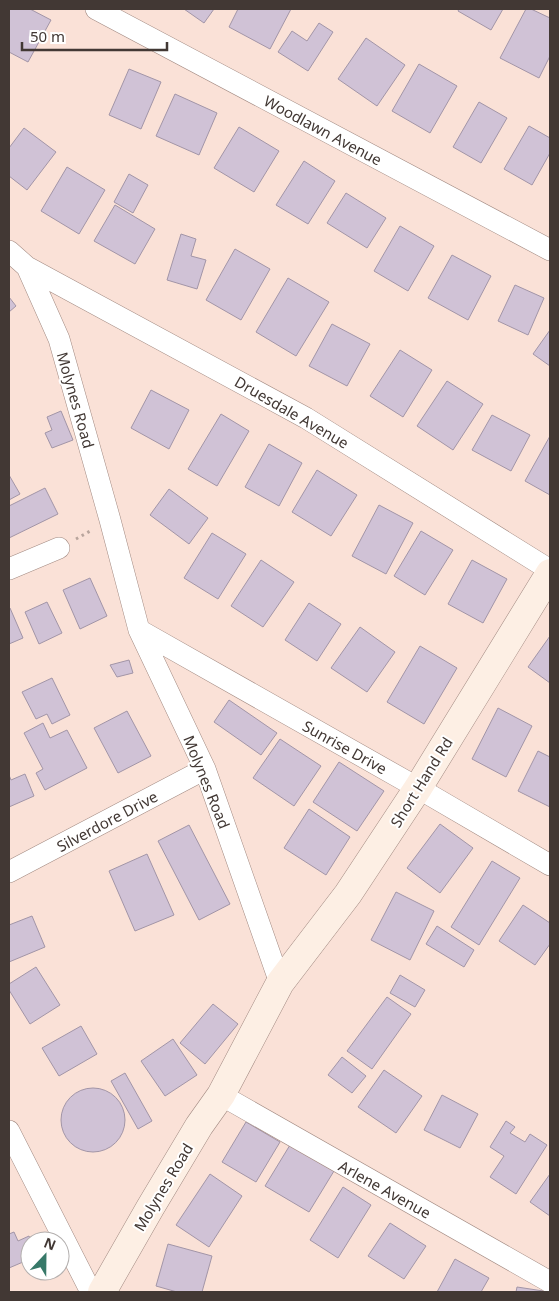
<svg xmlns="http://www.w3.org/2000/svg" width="559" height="1301" viewBox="0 0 559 1301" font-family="'Noto Sans',sans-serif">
  <rect width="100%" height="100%" fill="#fae1d7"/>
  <path fill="#d0c2d6" stroke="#a295a7" d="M9 9H30L51 20 28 62 9 52Z
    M184 9H214L204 23Z
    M238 9H291L270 49 229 27Z
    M459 9H503L491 30 458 11Z
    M526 9H531L550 18V56L539 78 500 58Z
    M319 23 333 32 308 71 278 52 292 31 307 41Z
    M366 38 405 65 377 106 338 79Z
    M419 64 457 86 430 133 392 111Z
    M129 69 161 82 141 129 109 115Z
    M175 94 217 113 199 155 156 136Z
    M479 102 507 118 481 163 453 147Z
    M529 126 550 138V153L532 185 504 169Z
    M239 127 279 151 254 192 214 168Z
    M24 128 56 152 27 190 9 176V148Z
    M304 161 335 181 308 224 276 205Z
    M67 167 105 190 79 234 41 211Z
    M129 174 148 185 133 213 114 202Z
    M346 193 386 218 367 248 327 223Z
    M115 205 155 229 135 264 94 241Z
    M400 226 434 246 408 291 374 271Z
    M181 234 196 239 191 256 206 260 197 289 167 280Z
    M235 249 270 269 241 320 206 300Z
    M452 255 491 276 468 320 428 298Z
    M288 278 329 302 296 356 256 332Z
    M515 285 544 298 528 335 498 321Z
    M9 297 16 306 9 312Z
    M332 324 370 344 347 386 309 366Z
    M550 330V366L533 354Z
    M400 350 432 370 403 417 370 396Z
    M447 381 483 404 453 450 417 426Z
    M151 390 189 410 169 449 131 428Z
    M61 411 73 440 52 448 45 433 52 430 47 417Z
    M221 414 249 431 217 486 188 469Z
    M492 415 530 435 511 471 472 450Z
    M550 436V495L525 481Z
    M269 444 302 463 279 506 245 487Z
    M317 470 357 495 331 536 292 512Z
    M9 475 20 494 9 500Z
    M45 488 58 514 9 538V506Z
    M169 489 208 518 189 544 150 515Z
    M379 505 413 523 386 574 352 556Z
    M421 531 453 550 425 595 394 576Z
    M212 533 246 554 218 599 184 578Z
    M261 560 294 582 263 627 231 606Z
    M472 560 507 579 483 623 448 604Z
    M90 578 107 616 80 629 63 590Z
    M47 602 62 633 39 644 25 612Z
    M309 603 341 624 317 661 285 640Z
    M10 608 23 638 9 644V609Z
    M360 627 395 652 367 692 331 668Z
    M550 636V683L528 667Z
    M420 646 457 668 424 724 387 702Z
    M129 660 133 673 117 677 110 665Z
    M52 678 70 715 52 724 47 714 36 719 22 692Z
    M229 700 277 733 261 755 214 722Z
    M498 708 532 726 506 777 472 759Z
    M127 711 151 756 118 773 94 728Z
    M43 723 50 738 67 730 87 768 45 790 36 773 43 769 24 733Z
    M280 739 321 766 294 806 253 778Z
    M538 751 550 757V807L518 791Z
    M339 762 384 791 357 831 313 802Z
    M25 774 34 796 9 807V775L11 780Z
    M309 809 350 837 326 875 284 848Z
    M440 824 473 848 440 893 407 868Z
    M189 825 230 904 199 920 158 841Z
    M147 854 174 915 135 931 109 871Z
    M492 861 520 878 479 945 451 927Z
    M396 892 434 911 410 960 371 940Z
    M523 905 550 923V944L535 965 499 941Z
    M32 916 45 947 9 962V925Z
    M437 926 474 950 464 967 426 944Z
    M36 967 60 1005 30 1024 9 990V984Z
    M400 975 425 990 415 1007 390 993Z
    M387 997 411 1014 372 1069 347 1051Z
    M213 1004 238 1024 205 1064 180 1043Z
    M81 1026 97 1054 59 1076 42 1048Z
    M173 1039 197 1075 165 1096 141 1061Z
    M342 1057 366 1076 352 1093 328 1075Z
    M384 1070 422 1096 396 1133 358 1107Z
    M125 1073 152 1121 138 1129 111 1081Z
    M61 1120a32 32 0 1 1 64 0a32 32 0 1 1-64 0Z
    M442 1095 478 1114 460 1148 424 1130Z
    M506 1121 515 1127 510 1133 525 1142 530 1134 547 1145 516 1194 490 1177 504 1156 490 1147Z
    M246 1122 280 1142 256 1182 222 1162Z
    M290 1145 334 1171 309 1212 265 1186Z
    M210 1174 242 1196 209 1247 176 1225Z
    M550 1174V1216L530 1202Z
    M343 1187 371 1205 338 1258 310 1240Z
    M390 1223 426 1246 404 1279 368 1256Z
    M14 1232 18 1241 29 1236 31 1241H30V1259L9 1268V1234Z
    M168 1244 212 1256 202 1292H177L156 1286Z
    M455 1259 489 1278 481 1292H437Z
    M517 1287 550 1292H516Z"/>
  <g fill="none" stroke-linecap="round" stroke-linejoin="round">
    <defs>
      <path id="minor" d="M96 9 550 250
        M9 251 27 267 59 339 110 520 139 630 205 769 280 983
        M27 267 306 418 550 570
        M9 569 59 548
        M139 630 418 788 550 865
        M9 872 205 769
        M221 1095 550 1282
        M9 1131 91 1292"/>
      <path id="secondary" d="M102 1292 150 1208 199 1126 221 1095 280 983 348 894 418 788 550 573"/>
    </defs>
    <use href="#minor" stroke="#a28a82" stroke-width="22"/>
    <use href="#secondary" stroke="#a28a82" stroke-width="29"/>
    <path stroke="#b8a49c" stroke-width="3" stroke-dasharray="2.5 4" stroke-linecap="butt" d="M76 539 92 530"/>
    <use href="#minor" stroke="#fff" stroke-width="21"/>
    <use href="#secondary" stroke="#fdefe4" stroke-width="28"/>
  </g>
  <g text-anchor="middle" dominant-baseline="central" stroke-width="4" stroke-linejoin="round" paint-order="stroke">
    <g font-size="15" fill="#423834" stroke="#fff">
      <text transform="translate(323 130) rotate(28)">Woodlawn Avenue</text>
      <text transform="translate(76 400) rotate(74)">Molynes Road</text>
      <text transform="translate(292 412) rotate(30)">Druesdale Avenue</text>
      <text transform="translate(345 747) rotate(29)">Sunrise Drive</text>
      <text transform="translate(207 782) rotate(68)">Molynes Road</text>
      <text transform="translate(421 782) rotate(-58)">Short Hand Rd</text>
      <text transform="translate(107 821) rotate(-28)">Silverdore Drive</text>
      <text transform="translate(163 1187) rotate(-59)">Molynes Road</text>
      <text transform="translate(385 1189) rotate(29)">Arlene Avenue</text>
    </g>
  </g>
  <rect width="559" height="1301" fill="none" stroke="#423834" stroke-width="20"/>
  <g transform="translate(45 1256) rotate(22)"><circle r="24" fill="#ffffff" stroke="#b3afae"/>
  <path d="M0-4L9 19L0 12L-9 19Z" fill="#377969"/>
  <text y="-8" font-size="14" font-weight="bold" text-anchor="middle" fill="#423834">N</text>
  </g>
  <path d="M22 42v8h145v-8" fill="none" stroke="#423834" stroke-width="2.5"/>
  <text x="30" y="42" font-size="15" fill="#423834" stroke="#ffffff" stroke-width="4" paint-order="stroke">50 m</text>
</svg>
